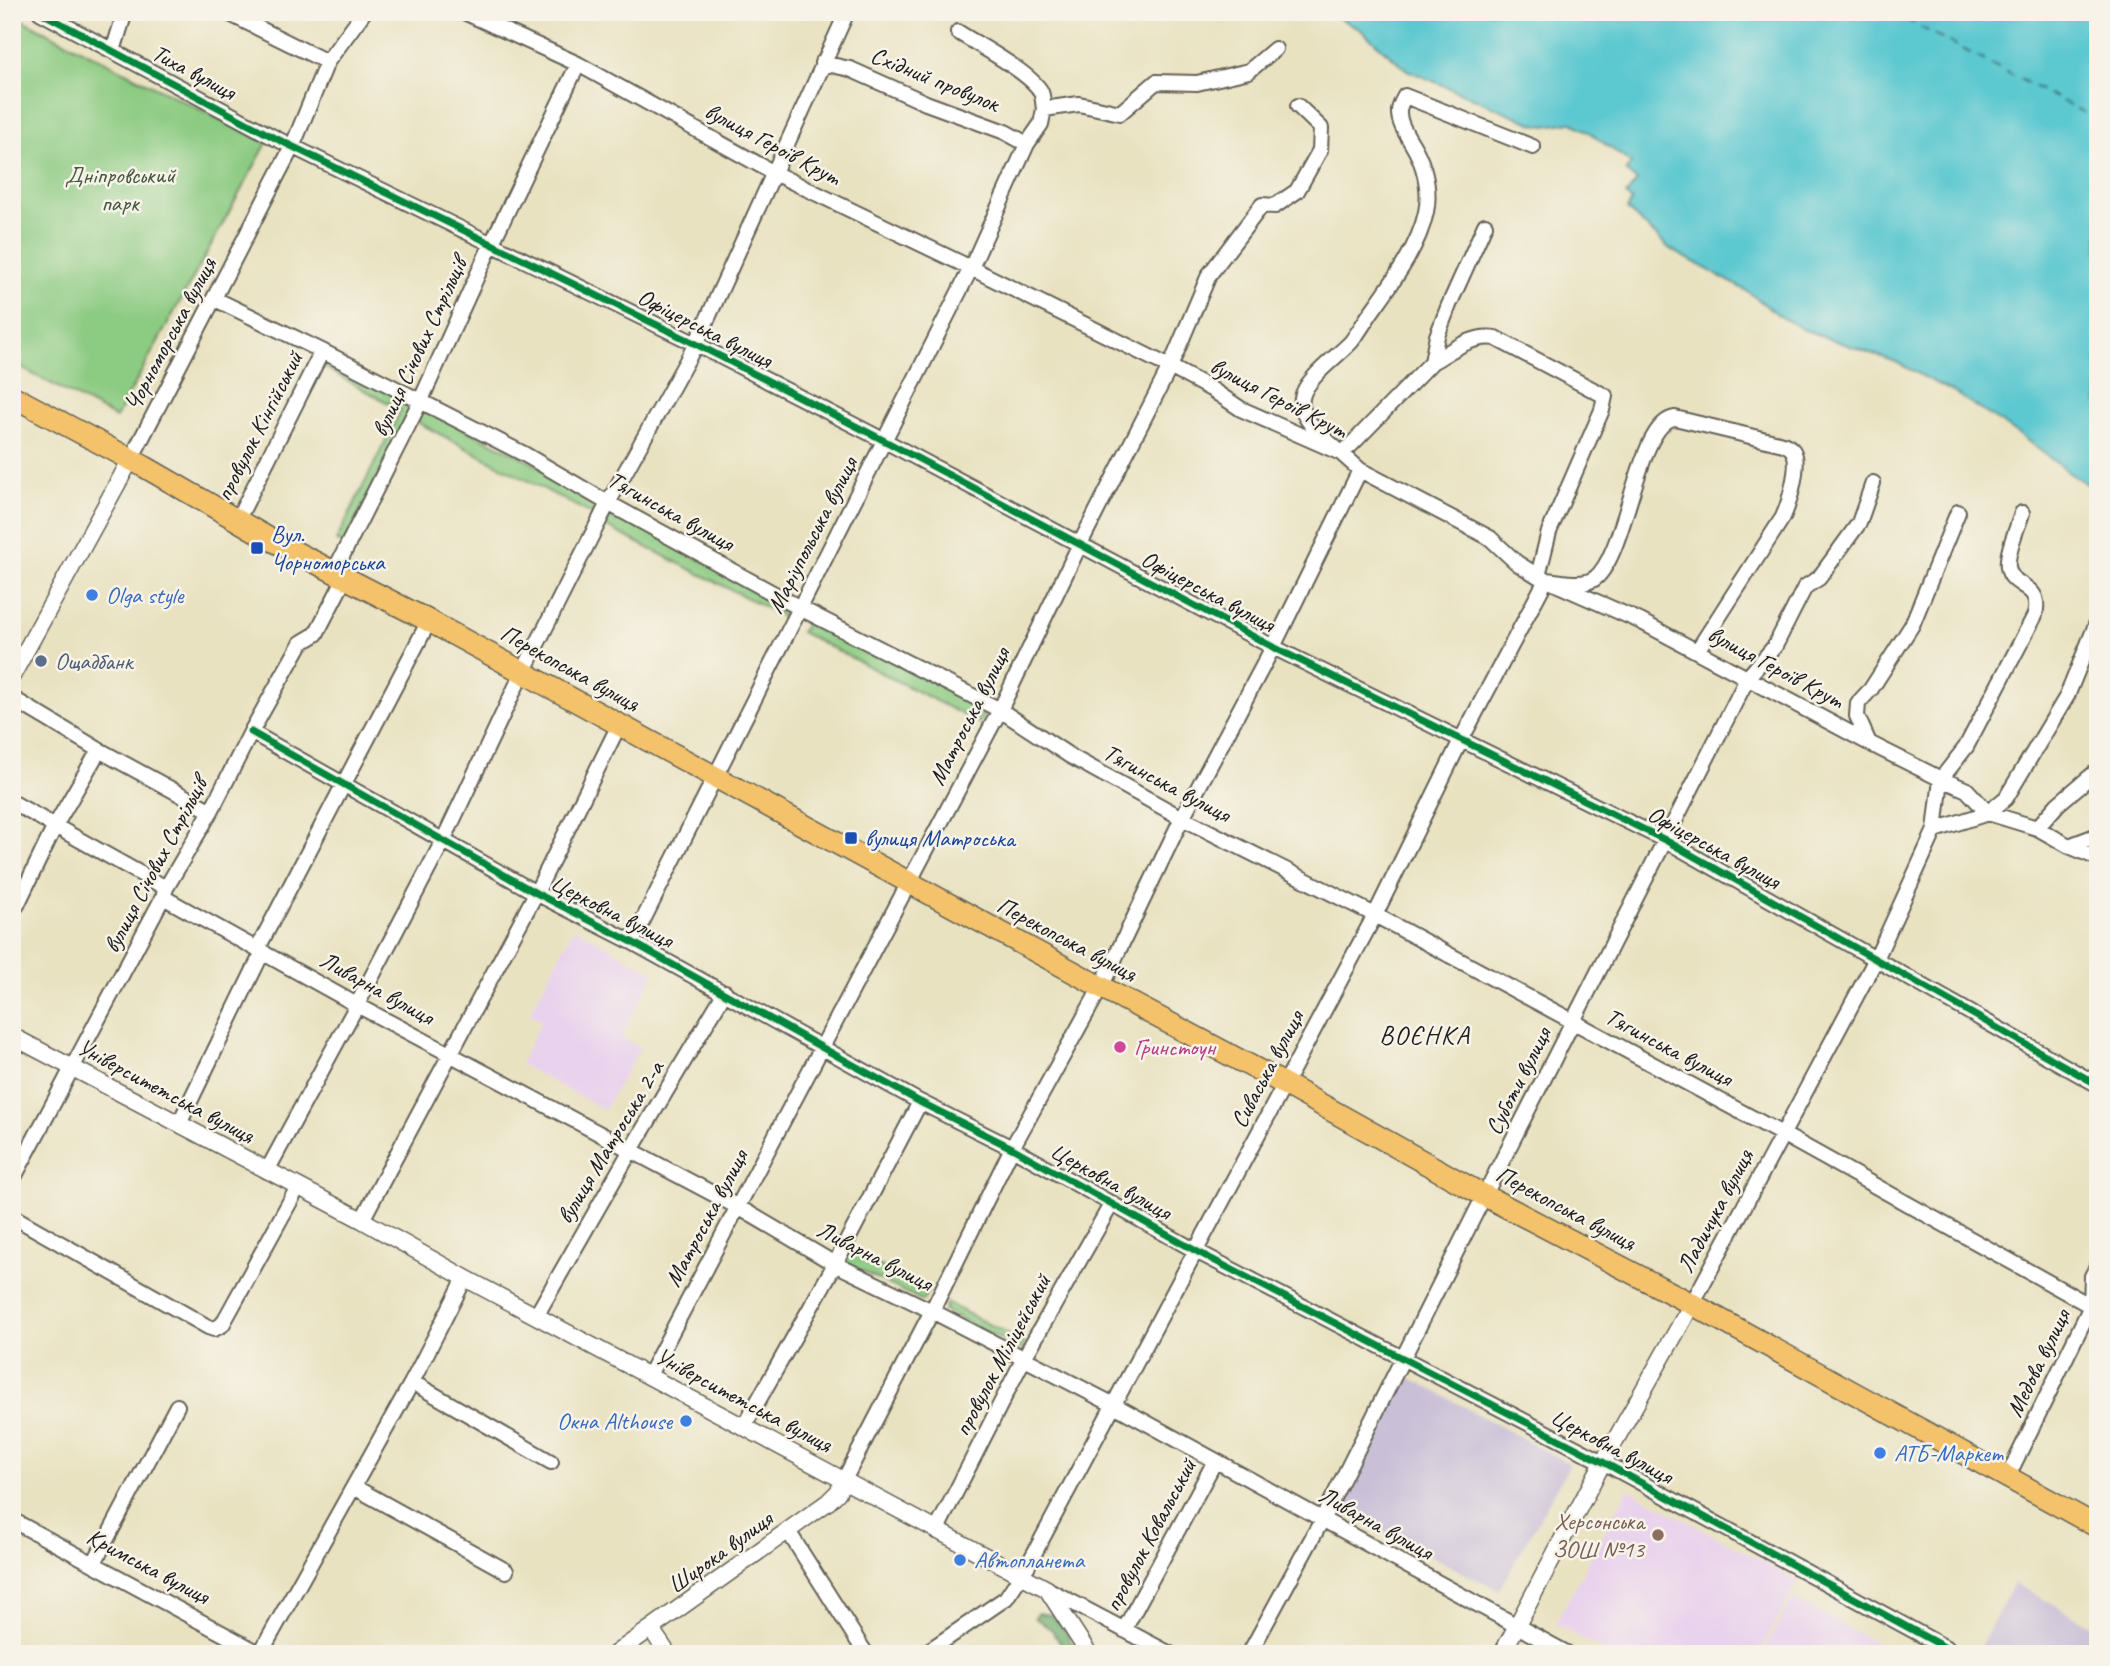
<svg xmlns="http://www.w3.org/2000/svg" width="2110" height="1666" viewBox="0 0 2110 1666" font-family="Caveat,sans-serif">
  <rect width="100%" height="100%" fill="#f7f3e8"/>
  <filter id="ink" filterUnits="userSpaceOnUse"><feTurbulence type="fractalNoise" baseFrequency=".0143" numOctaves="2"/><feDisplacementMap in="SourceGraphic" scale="14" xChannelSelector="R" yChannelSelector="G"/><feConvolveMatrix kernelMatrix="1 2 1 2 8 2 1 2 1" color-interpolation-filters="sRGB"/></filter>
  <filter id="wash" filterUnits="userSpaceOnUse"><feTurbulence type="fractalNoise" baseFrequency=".00686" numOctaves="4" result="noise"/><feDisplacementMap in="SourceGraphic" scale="28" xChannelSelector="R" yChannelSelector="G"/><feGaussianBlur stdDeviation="1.57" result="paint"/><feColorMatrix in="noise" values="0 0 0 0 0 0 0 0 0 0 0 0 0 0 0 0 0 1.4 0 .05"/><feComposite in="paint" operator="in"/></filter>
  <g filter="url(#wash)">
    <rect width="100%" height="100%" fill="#e9e2c1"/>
    <path fill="#e9d2ed" d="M574 928 655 973 621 1037 640 1048 604 1110 520 1064 542 1020 530 1013Z
      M1628 1489 1798 1581 1759 1654H1610L1555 1624Z
      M1792 1598 1897 1654H1762Z"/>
    <path fill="#c9bfd7" d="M1407 1376 1570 1464 1499 1591 1343 1511Z
      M2014 1583 2098 1629V1654H1988L1979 1649Z"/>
    <path fill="#8ccb82" stroke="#54744f" stroke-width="2" d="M12 15 267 143 116 418 12 363Z
      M327 357 406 399 410 404 409 412 344 544 336 541 401 410 323 367Z
      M423 409 524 458 599 503 593 515 417 422Z
      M621 516 777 601 787 614 783 620 779 614 605 526 610 517Z
      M808 620 988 708 979 723 801 632Z
      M849 1250 928 1290 923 1301 843 1262Z
      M947 1303 1025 1343 1022 1350 944 1310Z"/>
    <path fill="#71af70" stroke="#466646" stroke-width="2" d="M1037 1613 1052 1615 1062 1626 1079 1654H1067L1052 1630 1035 1618Z"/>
    <path fill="#5bc8d0" stroke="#3c7276" stroke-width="2" d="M1327 12H2098V490L2072 475 2020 435 1955 393 1896 362 1802 329 1780 316 1747 291 1670 249 1627 209 1632 201 1626 195 1637 181 1626 171 1631 163 1590 133 1571 122 1546 126 1534 124 1407 70 1360 29Z"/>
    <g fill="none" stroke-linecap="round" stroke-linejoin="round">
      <path stroke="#32585b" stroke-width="2" stroke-dasharray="9 7" stroke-linecap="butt" d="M1892 12 2098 120"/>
    </g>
  </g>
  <g filter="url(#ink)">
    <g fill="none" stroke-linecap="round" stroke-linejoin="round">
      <defs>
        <path id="minor" d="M40 12 275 138 696 344 885 441 1273 647 1665 840 2098 1085
          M226 12 327 62
          M464 12 578 64 774 173 971 268 1170 367 1211 389 1241 409 1341 453 1360 470 1490 538 1517 563 1538 576 1640 621 1869 743 1941 779 1967 790 1988 813 2037 828 2069 846 2098 858
          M958 32C978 45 1031 73 1041 92 1043 97 1043 103 1044 109
          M113 51 125 12
          M822 63 850 69 926 103 1005 132 1027 144
          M1485 225 1449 305 1437 336 1432 362 1350 446 1341 453C1327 440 1298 420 1302 398 1305 379 1338 356 1351 342 1359 332 1365 321 1372 311 1392 283 1419 247 1426 212 1430 194 1426 172 1418 155 1412 141 1398 126 1399 111 1399 106 1403 100 1405 96L1533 147
          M215 299 322 351 524 454 608 503 800 608 1000 710 1070 756 1182 818 1375 915 1574 1022 1782 1134 2098 1310
          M1432 362C1451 351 1473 334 1495 338L1605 396 1602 410 1549 532 1538 576
          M131 459 293 145 327 62 364 12
          M237 521 322 351
          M334 572 420 402 491 245 578 64
          M12 698 99 750 211 811
          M251 732 536 893 632 942 920 1102 1012 1148 1196 1251 1603 1462 1957 1654
          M1869 743 1857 716 1858 703 1871 689 1912 625 1958 512
          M12 802 166 888
          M2037 828 2058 804 2098 770
          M1935 830 1988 813 2006 798 2067 696 2098 620
          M2069 846 2098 835
          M163 897 357 1005 738 1207 835 1264 932 1311 1114 1405 1568 1654
          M17 905 55 826 99 750
          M632 942 971 268 1027 144 1041 124 1044 109 1079 104 1120 113 1156 82 1197 83 1249 71 1275 49
          M258 948 429 621
          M179 1124 263 951
          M267 1171 357 1005 443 841 517 684 608 503 696 344 847 12
          M12 1181 163 897 166 888 211 811 251 732 301 643 316 634 345 578
          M12 1216 208 1327 214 1329 222 1325 298 1187
          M362 1220 536 893 619 725
          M1692 1304 1876 959 1935 830 1941 779 1966 747 2035 615C2043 582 2011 590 2008 567 2006 552 2018 527 2022 513
          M536 1316 631 1150 725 992
          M649 1375 1000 710 1080 544 1170 367 1209 275 1262 205 1275 206 1297 191 1320 150 1321 128 1298 106
          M412 1382 551 1462
          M744 1426 835 1264 920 1102
          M2007 1478 2091 1306 2092 1276 2098 1265
          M844 1480 932 1311 1012 1148 1101 987 1182 818 1273 647 1360 470
          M354 1487 506 1571
          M12 1520 261 1654
          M788 1531 866 1654
          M936 1531 1024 1358 1112 1203
          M94 1563 177 1406
          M1047 1589 1170 1654
          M1124 1630 1215 1461
          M260 1654 412 1382 465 1278
          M924 1654 1006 1598 1028 1565 1375 915 1461 740 1546 580C1561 581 1581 587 1594 579 1627 556 1637 422 1675 418L1779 443C1784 444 1790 446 1793 451 1801 463 1789 504 1783 517L1697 651
          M1249 1654 1322 1520 1475 1214 1748 677 1775 646 1805 587 1819 578 1859 523 1873 483"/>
        <path id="tertiary" d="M12 676 131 459
          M12 1036 362 1220 465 1278 1047 1589 1089 1654
          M651 1629 668 1654
          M615 1654 828 1502 838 1492 844 1480
          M1502 1654 1603 1462 1692 1304"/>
        <path id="primary" d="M12 396 145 467 268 538 429 621 1101 987 1277 1080 1472 1189 1692 1304 2098 1527"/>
      </defs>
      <use href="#minor" stroke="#646156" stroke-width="18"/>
      <use href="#tertiary" stroke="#646156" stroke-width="19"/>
      <use href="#primary" stroke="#646156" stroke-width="24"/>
      <use href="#minor" stroke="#fff" stroke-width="14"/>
      <use href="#tertiary" stroke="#fff" stroke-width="16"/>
      <use href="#primary" stroke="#f4c26a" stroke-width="21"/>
      <defs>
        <path id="cycleway" d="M40 12 275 138 696 344 885 441 1273 647 1665 840 2098 1085
          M251 732 536 893 632 942 920 1102 1012 1148 1196 1251 1603 1462 1957 1654"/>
      </defs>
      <use href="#cycleway" stroke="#f7f3e8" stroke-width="11"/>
      <use href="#cycleway" stroke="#00873e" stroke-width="7"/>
    </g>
  </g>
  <g fill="#1a4fb4" stroke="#f7f3e8" stroke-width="2.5">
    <rect x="250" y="541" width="14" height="14" rx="3.5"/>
    <rect x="844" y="831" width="14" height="14" rx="3.5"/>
  </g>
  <g fill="#3f7fe0" stroke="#f7f3e8" stroke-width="2.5">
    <circle cx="92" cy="595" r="7"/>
    <circle cx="686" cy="1421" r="7"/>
    <circle cx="1880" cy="1453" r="7"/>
    <circle cx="960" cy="1560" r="7"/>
  </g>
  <circle fill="#5c6f8a" stroke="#f7f3e8" stroke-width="2.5" cx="41" cy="661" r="7"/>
  <circle fill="#d1479c" stroke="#f7f3e8" stroke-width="2.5" cx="1120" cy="1047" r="7"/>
  <circle fill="#8d6e63" stroke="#f7f3e8" stroke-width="2.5" cx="1658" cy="1535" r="7"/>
  <g text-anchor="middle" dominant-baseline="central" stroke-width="5" stroke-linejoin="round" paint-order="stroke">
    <g font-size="24" fill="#1c1c1c" stroke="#f7f3e8">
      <text transform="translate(194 72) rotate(28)">Тиха вулиця</text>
      <text transform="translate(935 79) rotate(22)">Східний провулок</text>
      <text transform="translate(773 144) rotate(28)">вулиця Героїв Крут</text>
      <text transform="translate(705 328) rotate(27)">Офіцерська вулиця</text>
      <text transform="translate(170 334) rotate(-62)">Чорноморська вулиця</text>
      <text transform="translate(419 347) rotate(-65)">вулиця Січових Стрільців</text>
      <text transform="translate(1279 398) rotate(27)">вулиця Героїв Крут</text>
      <text transform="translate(259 426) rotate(-63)">провулок Кінгійський</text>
      <text transform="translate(671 511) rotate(29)">Тягинська вулиця</text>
      <text transform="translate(812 535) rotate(-63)">Маріупольська вулиця</text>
      <text transform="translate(1208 591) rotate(28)">Офіцерська вулиця</text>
      <text transform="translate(1776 667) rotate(28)">вулиця Героїв Крут</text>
      <text transform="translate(570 668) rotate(29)">Перекопська вулиця</text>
      <text transform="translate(969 716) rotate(-63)">Матроська вулиця</text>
      <text transform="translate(1167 783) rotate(28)">Тягинська вулиця</text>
      <text transform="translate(1714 847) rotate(29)">Офіцерська вулиця</text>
      <text transform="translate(155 865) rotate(-62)">вулиця Січових Стрільців</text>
      <text transform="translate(612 911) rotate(27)">Церковна вулиця</text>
      <text transform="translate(1067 939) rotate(28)">Перекопська вулиця</text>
      <text transform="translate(377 988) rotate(29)">Ливарна вулиця</text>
      <text transform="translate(1669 1047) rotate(28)">Тягинська вулиця</text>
      <text transform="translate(1267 1069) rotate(-62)">Сиваська вулиця</text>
      <text transform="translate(1518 1081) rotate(-63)">Суботи вулиця</text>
      <text transform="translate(166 1091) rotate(28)">Університетська вулиця</text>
      <text transform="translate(610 1142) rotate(-59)">вулиця Матроська 2-а</text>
      <text transform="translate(1111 1181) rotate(29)">Церковна вулиця</text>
      <text transform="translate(1566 1208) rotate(28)">Перекопська вулиця</text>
      <text transform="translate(1715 1211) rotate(-62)">Ладичука вулиця</text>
      <text transform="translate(706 1218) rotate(-62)">Матроська вулиця</text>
      <text transform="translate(875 1256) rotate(27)">Ливарна вулиця</text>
      <text transform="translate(1002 1355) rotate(-62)">провулок Міліцейський</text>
      <text transform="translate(2038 1363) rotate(-64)">Медова вулиця</text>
      <text transform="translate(744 1400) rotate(28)">Університетська вулиця</text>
      <text transform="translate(1612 1446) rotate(28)">Церковна вулиця</text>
      <text transform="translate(1376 1523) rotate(29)">Ливарна вулиця</text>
      <text transform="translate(1150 1535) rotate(-62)">провулок Ковальський</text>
      <text transform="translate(720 1552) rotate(-36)">Широка вулиця</text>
      <text transform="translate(148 1566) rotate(28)">Кримська вулиця</text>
    </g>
    <g font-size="24" fill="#435940" stroke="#f7f3e8">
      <text x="120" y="175">Дніпровський<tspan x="120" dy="28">парк</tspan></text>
    </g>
    <g font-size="24" fill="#164399" stroke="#f7f3e8" text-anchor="start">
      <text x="271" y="534">Вул.<tspan x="271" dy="28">Чорноморська</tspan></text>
      <text x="865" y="838">вулиця Матроська</text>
    </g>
    <g font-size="24" fill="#366cbe" stroke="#f7f3e8" text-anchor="start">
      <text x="106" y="595">Olga style</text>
      <text x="672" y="1421" text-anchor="end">Окна Althouse</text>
      <text x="1894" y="1453">АТБ-Маркет</text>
      <text x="974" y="1560">Автопланета</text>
    </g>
    <g font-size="24" fill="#4e5e75" stroke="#f7f3e8" text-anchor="start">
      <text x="55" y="661">Ощадбанк</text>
    </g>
    <g font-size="24" fill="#b23c85" stroke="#f7f3e8" text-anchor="start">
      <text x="1134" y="1047">Гринстоун</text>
    </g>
    <g font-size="24" fill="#785e54" stroke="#f7f3e8" text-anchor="end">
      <text x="1644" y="1521">Херсонська<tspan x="1644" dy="28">ЗОШ №13</tspan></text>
    </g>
    <g font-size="26" letter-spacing="2" fill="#1c1c1c" stroke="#f7f3e8">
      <text x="1425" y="1035">ВОЄНКА</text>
    </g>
  </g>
  <rect width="2110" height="1666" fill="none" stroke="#f7f3e8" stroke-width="42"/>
</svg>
